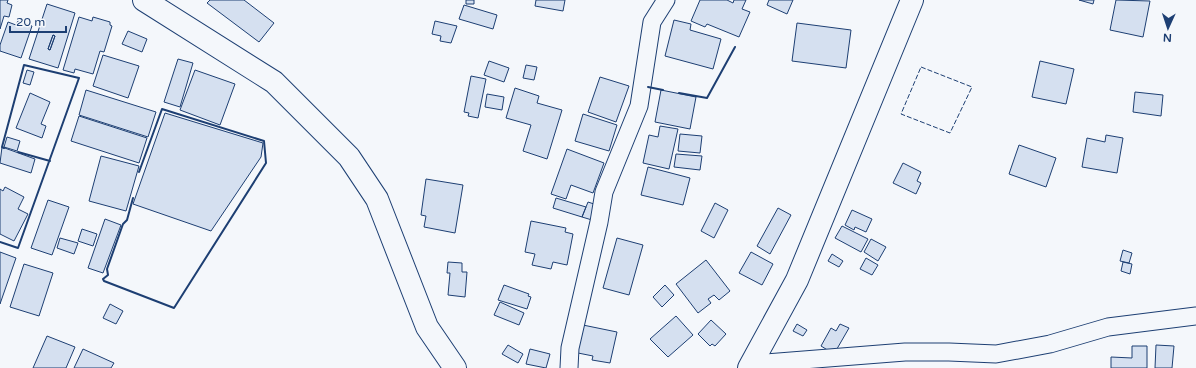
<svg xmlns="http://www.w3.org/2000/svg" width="1196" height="368" viewBox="0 0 1196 368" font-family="'Varela Round',sans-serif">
  <rect width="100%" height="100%" fill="#f4f7fb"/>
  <path fill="#d5e0f0" stroke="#1d3f73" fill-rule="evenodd" d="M0 0H8L7 3 12 5 9 17 4 16 0 29Z
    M210 0H244L274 23 259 42 207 3Z
    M466 0H474V4H466Z
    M536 0H565L563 11 535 6Z
    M700 0H727L733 3 734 0H746L742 9 750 12 739 37 707 24 705 27 691 21Z
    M769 0H793L787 14 767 5Z
    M1079 0H1094L1093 4Z
    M1116 0 1150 1 1143 37 1110 30Z
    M47 4 75 13 58 68 29 59ZM53 35 55 36 50 50 48 49Z
    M464 5 497 15 493 29 459 19Z
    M79 17 92 21 93 17 110 22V25L112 26 104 52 100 51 93 74 75 69 74 73 63 70Z
    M674 20 691 24 690 30 721 39 713 69 665 56Z
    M18 21 32 26 21 58 0 51V45L8 22 16 25Z
    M435 21 457 26 451 43 440 41 441 36 432 34Z
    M797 23 851 30 846 68 792 61Z
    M128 31 147 39 142 52 122 44Z
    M53 35 55 36 50 50 48 49Z
    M103 55 139 66 128 98 93 86Z
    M178 59 193 63 180 107 164 102Z
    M489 61 509 68 504 82 484 75Z
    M1040 61 1074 69 1066 104 1032 97Z
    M526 65 537 67 534 80 523 78Z
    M27 70 34 72 30 85 23 83Z
    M195 70 235 84 220 125 180 110Z
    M471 76 486 79 478 118 468 116 469 113 464 112Z
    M600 77 629 86 616 122 588 112Z
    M515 88 539 96 537 103 562 110 547 159 523 151 531 125 506 118Z
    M86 90 156 112 148 137 79 115Z
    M661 90 696 97 690 129 655 122Z
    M1135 92 1163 95 1161 116 1133 112Z
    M30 93 50 102 41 124 46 126 42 138 16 128Z
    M487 94 504 97 502 110 485 107Z
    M165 113 263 143 261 157 211 231 133 204Z
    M583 114 617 125 609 151 575 141Z
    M79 116 147 138 139 163 71 141Z
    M660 126 678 129 669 169 643 163 649 135 658 137Z
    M680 134 702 136 700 153 678 151Z
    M1106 135 1123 138 1117 173 1082 167 1087 138 1105 142Z
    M7 137 20 141 17 151 4 147Z
    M1019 145 1056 158 1046 187 1009 174Z
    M2 147 35 159 31 173 0 163Z
    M567 149 604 163 593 193 571 185 566 199 551 194Z
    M676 154 702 156 700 170 674 167Z
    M101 156 139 166 126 211 89 201Z
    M903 163 921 172 917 181 921 183 916 194 893 183Z
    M648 167 690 178 683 205 641 195Z
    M426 179 463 185 455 233 424 227 426 216 421 215Z
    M5 187 24 197 18 209 28 214 14 241 0 234V189L3 191Z
    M556 198 586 207 582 217 553 208Z
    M48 200 69 207 52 255 31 248Z
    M588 202 597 205 592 220 582 217Z
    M715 203 728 210 714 238 701 231Z
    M778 208 791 215 770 254 757 246Z
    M852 210 872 219 866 232 855 227 854 230 845 225Z
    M105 219 121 225 103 273 88 268Z
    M531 221 566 228 565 232 573 234 567 265 553 262 551 269 532 265 535 254 525 252Z
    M842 226 868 239 861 252 835 238Z
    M82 229 97 234 93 246 78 241Z
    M60 238 78 243 74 254 57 248Z
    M617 238 643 245 629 295 603 288Z
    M871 239 886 247 878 261 864 252Z
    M1123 250 1132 253 1129 263 1120 261Z
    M0 252 16 258 0 304Z
    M751 252 773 264 762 285 739 273Z
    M832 254 843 261 839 267 828 261Z
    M866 258 878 265 872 275 860 269Z
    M706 260 730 291 719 300 714 295 708 299 711 303 698 313 676 284Z
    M448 262 462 263V272H467L465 297 448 295 450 273H447Z
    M1123 262 1132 264 1130 274 1121 271Z
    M24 264 53 273 39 316 10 307Z
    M504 285 529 294 528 296 531 297 527 309 498 300Z
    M665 285 674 295 662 307 653 297Z
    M500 302 524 313 519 325 494 315Z
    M110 304 123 311 116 324 103 318Z
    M676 316 693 335 668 357 650 339Z
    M711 320 726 334 715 346 712 344 710 346 698 334Z
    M578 324 617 332 610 363 592 360 593 356 573 352Z
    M797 324 807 330 803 336 793 331Z
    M840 324 849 328 834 354 821 346 831 328 836 331Z
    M47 336 75 347 66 368H33Z
    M508 345 523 354 518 363 502 354Z
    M1156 345 1174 346 1172 368H1155Z
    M1132 346H1147V368H1111V357L1132 358Z
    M83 349 114 363 111 368H74Z
    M530 349 550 354 546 368 526 364Z"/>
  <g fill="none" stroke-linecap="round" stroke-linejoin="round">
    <defs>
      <path id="street" d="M752 364 905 352H949L996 354 1050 344 1108 327 1196 316
        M569 368 570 348 599 222 604 192 639 106 652 22 666 0"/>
      <path id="secondary" d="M144 0 274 82 349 157 377 199 427 327 455 368
        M749 368 797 280 912 0"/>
    </defs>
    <use href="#street" stroke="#1d3f73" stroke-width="19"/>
    <use href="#secondary" stroke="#1d3f73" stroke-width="24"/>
    <use href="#street" stroke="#f4f7fb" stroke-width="17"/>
    <use href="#secondary" stroke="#f4f7fb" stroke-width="22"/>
    <path stroke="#1d3f73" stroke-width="1" stroke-dasharray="5 2" stroke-linecap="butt" d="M921 67 972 87 950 133 901 114Z"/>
    <path stroke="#1d3f73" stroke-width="2" d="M648 87 663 90
      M679 93 707 98 735 47
      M18 152 50 161
      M133 198 127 220 123 224 107 269 108 275 103 279 104 281 174 308 266 163 264 141 162 109 139 172
      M0 242 18 248 79 78 24 65 2 147 4 148"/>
  </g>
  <g transform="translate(1168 28) rotate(183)" stroke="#f4f7fb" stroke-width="3" paint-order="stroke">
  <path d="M0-3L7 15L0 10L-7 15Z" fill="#1d3f73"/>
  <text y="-6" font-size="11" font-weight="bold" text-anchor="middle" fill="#1d3f73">N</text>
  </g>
  <path d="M10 26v6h56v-6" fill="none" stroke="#1d3f73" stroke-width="2"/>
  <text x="16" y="26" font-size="12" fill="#1d3f73" stroke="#f4f7fb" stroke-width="3" paint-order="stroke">20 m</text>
</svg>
